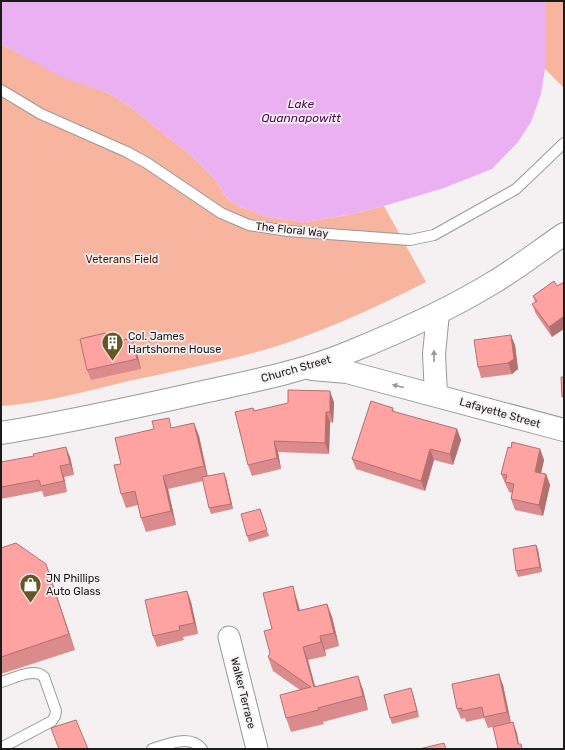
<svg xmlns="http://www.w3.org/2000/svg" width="565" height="750" viewBox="0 0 565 750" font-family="Rubik,sans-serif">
  <rect width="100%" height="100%" fill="#f5f1f2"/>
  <path fill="#f7b49e" d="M545 1H564V88L545 69Z
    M1 44 63 77 106 92 128 105 193 157 215 179 226 197 238 206 268 217 305 222 347 215 384 206 426 282C373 309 310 338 253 353 212 364 170 372 129 381 87 391 44 403 1 406Z"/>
  <path fill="#ebb0f2" d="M1 1H545V69L541 94 531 122 518 142 492 169 444 188 384 206 347 215 305 222 268 217 238 206 226 197 215 179 193 157 128 105 106 92 63 78 1 44Z"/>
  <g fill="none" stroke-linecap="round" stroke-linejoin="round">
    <defs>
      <path id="lane" d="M1 90 41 114 127 152 147 163 221 213 249 225 288 231 410 240 434 235 516 189 564 143
        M1 682C13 679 34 667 44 677L56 711 55 716 52 721 1 748
        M152 749C168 744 190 734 202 749"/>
      <path id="street" d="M229 637 257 749"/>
      <path id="secondary" d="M312 369 347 372 564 430
        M436 395 434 354 438 313
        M1 433C69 422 136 407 203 392 253 381 305 371 352 351 399 332 446 311 489 285 515 270 539 251 564 234"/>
    </defs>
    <use href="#lane" stroke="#9c9899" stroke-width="12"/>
    <use href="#street" stroke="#9c9899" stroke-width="23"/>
    <use href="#secondary" stroke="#9c9899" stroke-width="24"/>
    <use href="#lane" stroke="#fff" stroke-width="10"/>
    <use href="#street" stroke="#fff" stroke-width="21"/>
    <use href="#secondary" stroke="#fff" stroke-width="22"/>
  </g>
  <path fill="#db8b8b" d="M554 281 552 337 536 314 532 304 535 302 533 296Z
    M132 338 136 349 141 369 91 380 87 370 109 344Z
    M515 345 518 369 512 374 481 378 478 367Z
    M334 402 333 423 330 422 329 454 278 452 281 469 252 476 248 465 253 408 255 411Z
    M393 408 394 412 457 429 461 440 453 465 434 460 425 491 356 469 352 459Z
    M194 423 199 436 208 476 226 478 233 509 211 514 209 508 203 481 168 489 176 525 146 532 141 518 138 505 126 508 121 494 172 428Z
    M511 448 540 449 544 460 541 473 546 474 550 485 543 516 515 510 511 499 512 493 509 492 501 474Z
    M70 457 74 475 64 477 67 492 44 497 42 491 1 499V462Z
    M260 509 269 536 249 542 247 536Z
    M536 545 538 550 542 572 518 577 516 571Z
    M1 548 46 564 75 650 1 674Z
    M187 591 191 602 198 634 183 637 184 640 157 647 153 636Z
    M297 600 300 610 327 604 332 617 339 646 325 650 326 656 308 660 315 687 358 676 363 690 368 710 323 722 324 724 291 732 286 718 300 690 273 671 268 657Z
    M503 685 511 723 488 728 484 718 466 722 465 718 461 719 457 709Z
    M413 694 419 717 392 724 390 718Z"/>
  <path fill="#b27171" d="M564 316V329L552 337 549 327Z
    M105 333 109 344H108Z
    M511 335 515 345 518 369 512 374 508 363Z
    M132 338 136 349 141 369 137 359Z
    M330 391 334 402 333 423 330 412Z
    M326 412 330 422 329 454 325 443Z
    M194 423 199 436 208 480 204 466Z
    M457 429 461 440 453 465 450 454Z
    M274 441 278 452 281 469 277 458Z
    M66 447 70 457 74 475 70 464Z
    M430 449 434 460 425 491 421 481Z
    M540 449 544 460 539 482 535 472Z
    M60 466 64 477 67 492 64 481Z
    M224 473 226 478 233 509 231 504Z
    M546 474 550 485 543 516 539 505Z
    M163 476 168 489 176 525 171 511Z
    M536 545 538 550 542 572 540 567Z
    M46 564 51 579 75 650 69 634Z
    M293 586 297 600 303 624 298 611Z
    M187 591 191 602 198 634 194 623Z
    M327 604 332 617 339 646 334 633Z
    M320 636 325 650 326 656 321 642Z
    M303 647 308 660 319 701 314 687Z
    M499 674 503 685 511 723 507 712Z
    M358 676 363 690 368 710 363 696Z
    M411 688 413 694 419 717 417 711Z
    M513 722 517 733 520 749 518 744Z"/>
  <path fill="#ffa2a2" stroke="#b27171" d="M554 281 557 286 564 282V316L549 327 532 304 537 301 533 296Z
    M105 333 108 344 132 338 137 359 87 370 80 339Z
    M511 335 514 359 508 363 478 367 474 340Z
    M561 377H564V396L562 397Z
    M288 390 330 391V412H326L325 443 274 441 277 458 248 465 235 412 253 408 254 411 288 403Z
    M371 401 393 408 392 411 457 429 450 454 430 449 421 481 352 459Z
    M169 418 171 428 194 423 204 466 163 476 171 511 141 518 135 491 121 494 114 465 121 464 115 438 154 429 152 421Z
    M512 442 540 449 535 472 546 474 539 505 511 499 514 484 505 482 507 475 501 474 508 447 511 448Z
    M66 447 70 464 60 466 64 481 41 486 39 480 1 487V462L34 456 33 454Z
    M224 473 231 504 209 508 202 477Z
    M260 509 267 530 247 536 241 514Z
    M16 543 46 564 69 634 1 657V548Z
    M536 545 540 567 516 571 513 549Z
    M293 586 298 611 327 604 334 633 320 636 321 642 303 647 314 687 358 676 363 696 318 708 319 710 286 718 280 695 311 687 268 657 270 653 264 631 272 629 263 593Z
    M187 591 194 623 179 626 180 630 153 636 145 600Z
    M499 674 507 712 484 717 482 707 462 711V708L457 709 452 684Z
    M411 688 417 711 390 718 384 695Z
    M76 720 88 749H59L51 728Z
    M513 722 518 744H521L522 749H498L493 727Z
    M444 743 446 749H419Z"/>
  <defs><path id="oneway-solid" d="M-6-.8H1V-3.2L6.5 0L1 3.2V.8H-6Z"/></defs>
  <g fill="#999898">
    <use href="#oneway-solid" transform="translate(434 356) rotate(-90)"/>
    <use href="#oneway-solid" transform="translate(398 386) rotate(-166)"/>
  </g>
  <defs>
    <symbol id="building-pin" viewBox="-11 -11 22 30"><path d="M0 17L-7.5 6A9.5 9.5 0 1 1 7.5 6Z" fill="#645724" stroke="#f5f1f2"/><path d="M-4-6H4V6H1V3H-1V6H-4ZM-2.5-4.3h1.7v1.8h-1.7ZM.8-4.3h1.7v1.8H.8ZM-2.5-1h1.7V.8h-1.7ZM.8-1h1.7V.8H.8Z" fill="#fff"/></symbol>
    <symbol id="shop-pin" viewBox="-11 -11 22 30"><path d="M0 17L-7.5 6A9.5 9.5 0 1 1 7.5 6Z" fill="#645724" stroke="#f5f1f2"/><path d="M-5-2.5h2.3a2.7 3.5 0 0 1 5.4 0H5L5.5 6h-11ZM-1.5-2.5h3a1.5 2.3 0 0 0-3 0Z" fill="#fff"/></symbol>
  </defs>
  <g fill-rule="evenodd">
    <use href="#building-pin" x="100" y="330" width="25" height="34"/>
    <use href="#shop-pin" x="18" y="572" width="25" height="34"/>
  </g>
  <g text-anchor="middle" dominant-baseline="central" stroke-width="3.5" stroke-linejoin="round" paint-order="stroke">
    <g font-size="11" fill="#1c1b1b" stroke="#f5f1f2">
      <text transform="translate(292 230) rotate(6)">The Floral Way</text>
      <text transform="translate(296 369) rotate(-16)">Church Street</text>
      <text transform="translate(500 413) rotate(16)">Lafayette Street</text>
      <text transform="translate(243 693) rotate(76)">Walker Terrace</text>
    </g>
    <g font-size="11" fill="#4c1806" stroke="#f5f1f2">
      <text x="122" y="259">Veterans Field</text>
    </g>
    <g font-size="11" fill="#1c1b1b" stroke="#f5f1f2" text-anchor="start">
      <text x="128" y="336">Col. James<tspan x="128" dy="13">Hartshorne House</tspan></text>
      <text x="46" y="578">JN Phillips<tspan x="46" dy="13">Auto Glass</tspan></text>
    </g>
    <g font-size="12" font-style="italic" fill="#500759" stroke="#f5f1f2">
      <text x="301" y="104">Lake<tspan x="301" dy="14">Quannapowitt</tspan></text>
    </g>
  </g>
  <rect width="565" height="750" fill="none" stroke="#1c1b1b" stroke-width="4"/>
</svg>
